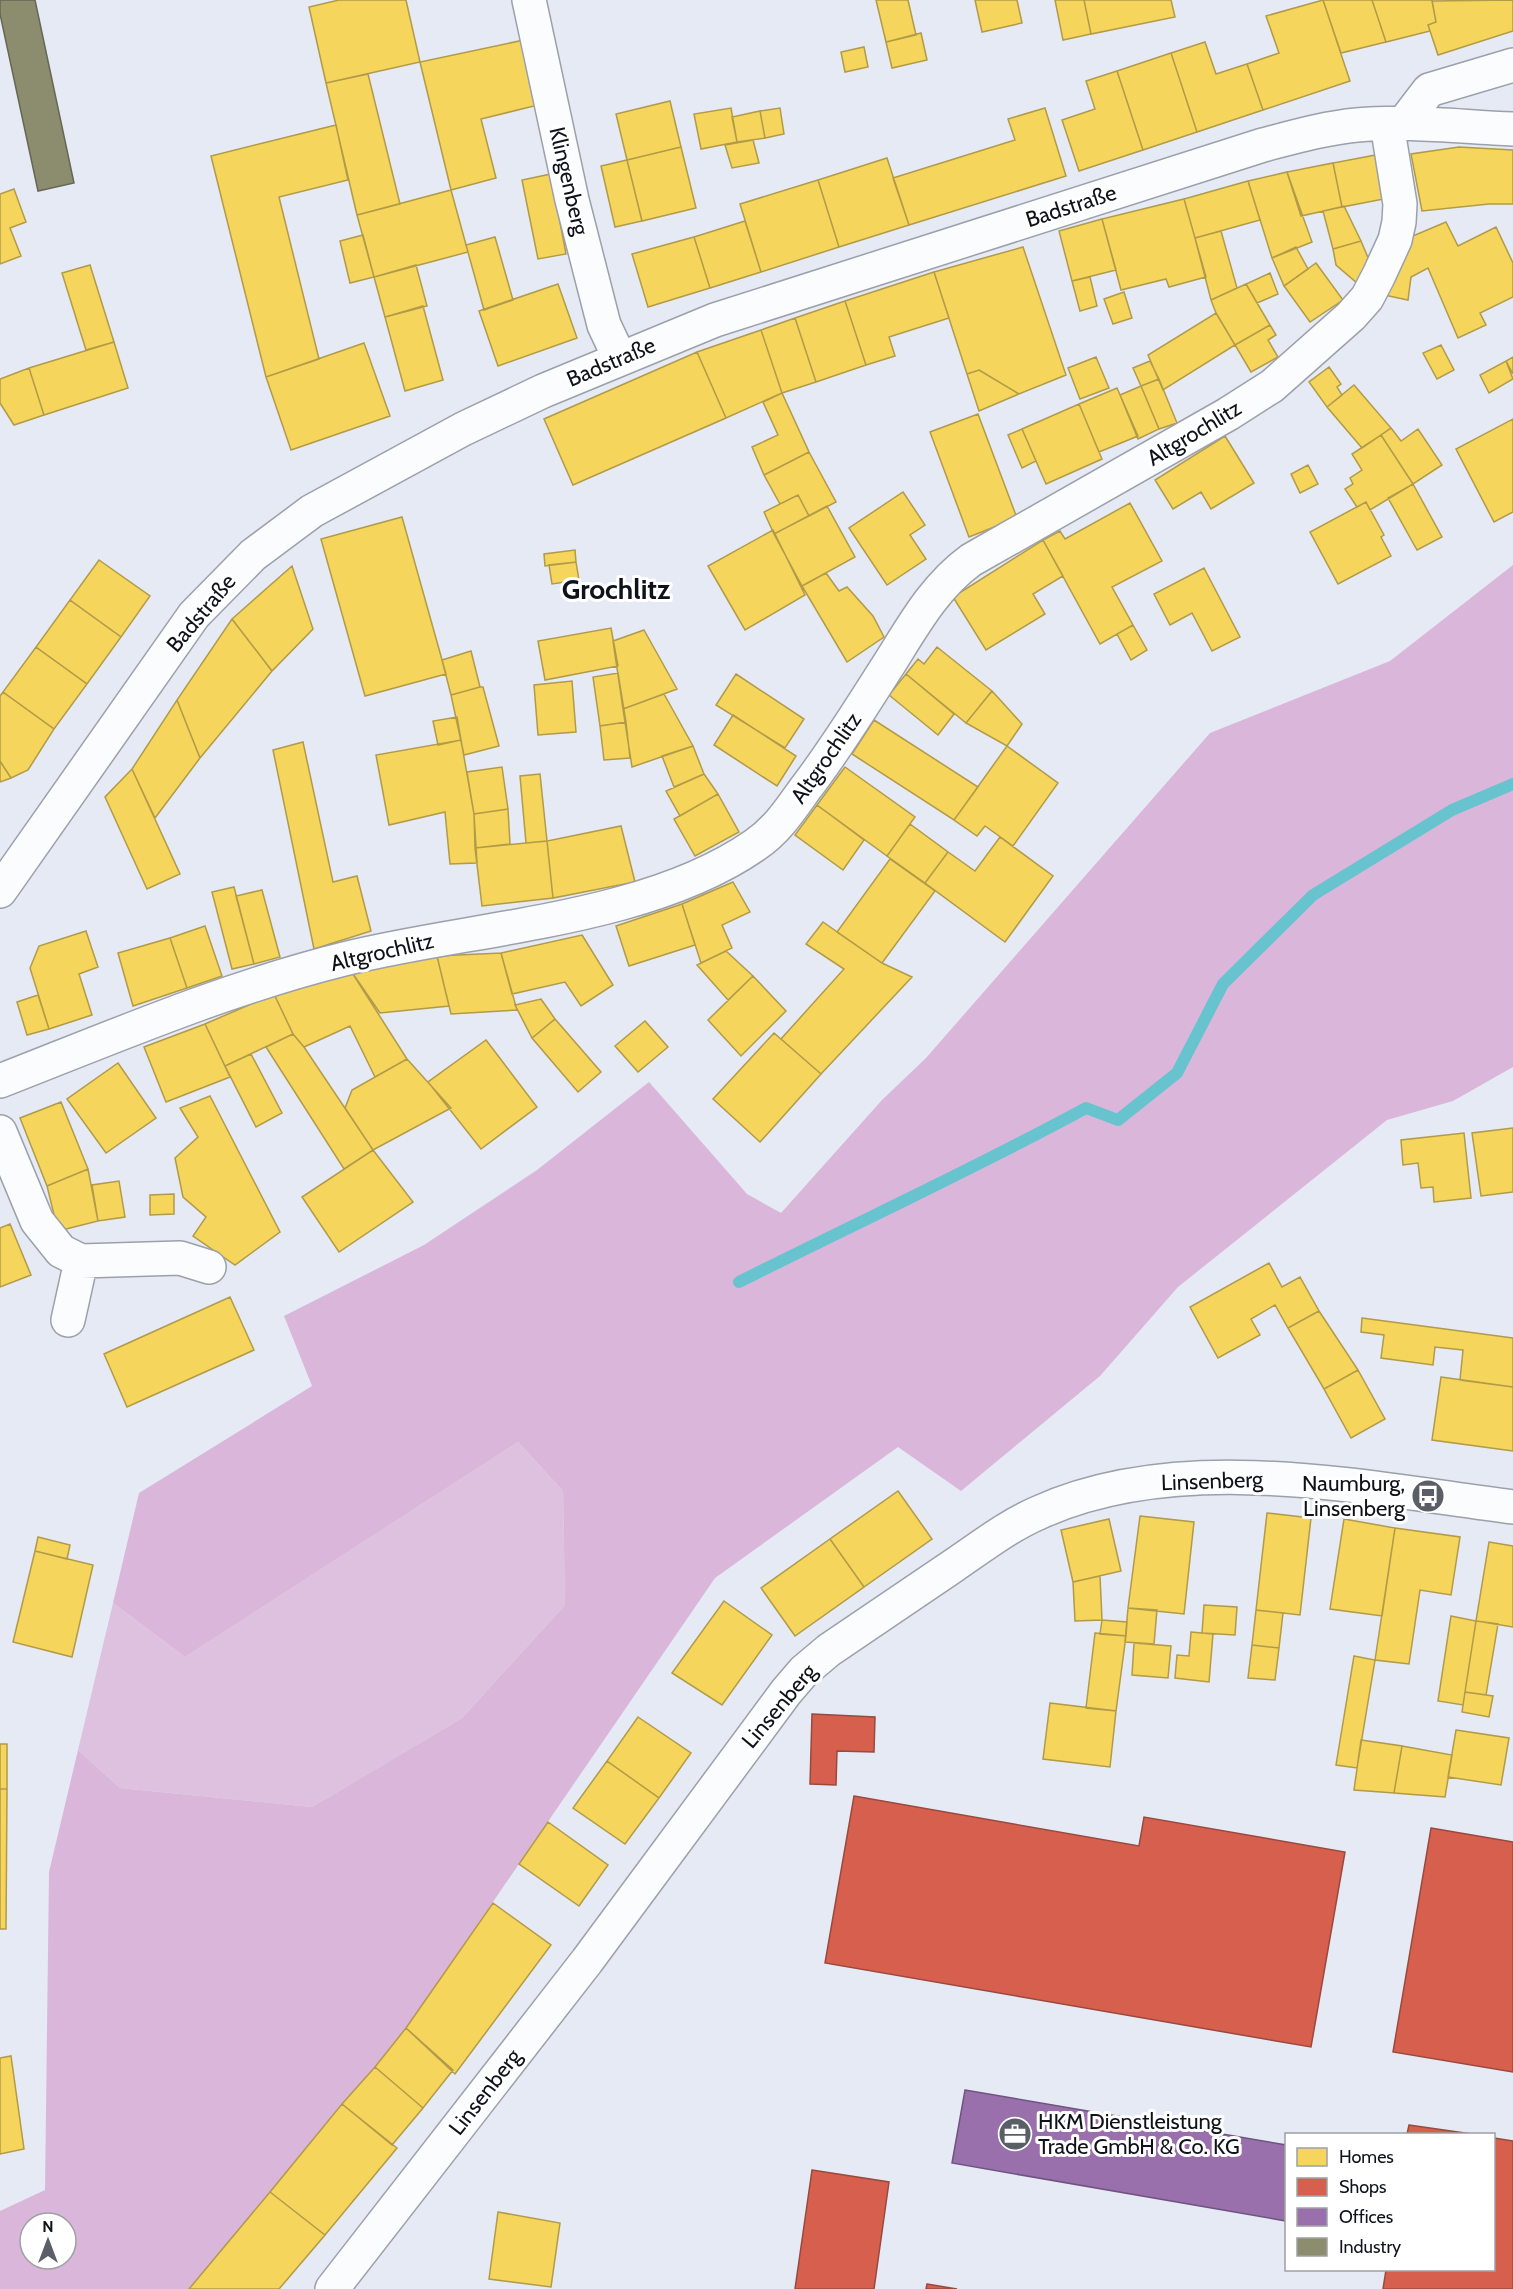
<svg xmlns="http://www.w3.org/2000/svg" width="1513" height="2289" viewBox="0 0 1513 2289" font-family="Cabin,sans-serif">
  <rect width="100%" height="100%" fill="#e5eaf5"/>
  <path fill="#dec1df" d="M518 1442 563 1491 565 1605 462 1718 312 1807 120 1788 78 1750 113 1603 185 1657Z"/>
  <path fill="#dab7da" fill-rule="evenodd" d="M1513 565V1067L1453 1101 1387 1120 1178 1287 1100 1376 961 1491 898 1447 715 1578 401 2036 189 2289H0V2211L45 2190 49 1872 78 1750 120 1788 312 1807 462 1718 565 1605 563 1491 518 1442 185 1657 113 1603 139 1493 312 1386 284 1316 424 1245 537 1170 649 1082 747 1194 781 1213 882 1100 926 1058 1210 733 1390 661ZM30 2223H66V2259H30Z"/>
  <path fill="#f6d55c" stroke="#b19a48" stroke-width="1.5" d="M339 0H406L420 62 326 83 309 7Z
    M876 0H908L916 35 886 42Z
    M975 0H1017L1022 23 982 32Z
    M1055 0H1084L1091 34 1063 40Z
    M1084 0H1171L1175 17 1091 34Z
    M1323 0 1350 81 1263 110 1247 64 1279 53 1266 16Z
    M1323 0H1372L1386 42 1341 53Z
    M1372 0H1432L1436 22 1428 25 1430 31 1386 42Z
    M1513 0V31L1438 55 1428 25 1436 22 1432 1Z
    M921 33 927 60 892 68 886 42Z
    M524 40 538 105 481 119 496 178 451 190 420 62Z
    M1205 42 1216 74 1247 64 1263 110 1197 132 1171 53Z
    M864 47 868 67 845 72 841 52Z
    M1171 53 1197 132 1143 150 1117 71Z
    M1117 71 1143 150 1079 171 1062 120 1095 109 1086 81Z
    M368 74 400 204 357 215 326 83Z
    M670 101 681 147 627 160 616 114Z
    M731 108 737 142 701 149 694 114Z
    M780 108 784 134 765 138 760 111Z
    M1045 108 1066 176 909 225 893 178 1015 140 1008 119Z
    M760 111 765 138 737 142 732 117Z
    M336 125 348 180 279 197 319 359 266 377 211 156Z
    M753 140 759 163 732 168 725 145Z
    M681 147 696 208 642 221 627 160Z
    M1459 147 1513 150V204H1489L1422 211 1411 154Z
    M1381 154 1389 198 1342 207 1333 163Z
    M887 158 909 225 839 247 818 180Z
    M627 160 642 221 615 227 601 166Z
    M1333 163 1342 207 1301 216 1287 172Z
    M1287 172 1312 242 1272 258 1248 181Z
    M551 174 566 254 538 259 522 180Z
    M818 180 839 247 761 272 740 204Z
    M1248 181 1260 220 1195 238 1184 199Z
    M14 189 26 222 10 228 21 256 0 264V194Z
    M451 190 468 252 374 277 357 215Z
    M1184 199 1206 277 1169 287 1166 279 1121 290 1102 219Z
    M1344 206 1361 241 1333 249 1323 211Z
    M1102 219 1116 270 1072 281 1059 231Z
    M745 221 761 272 710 288 694 237Z
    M1446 222 1458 246 1496 227 1513 263V297L1480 313 1486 325 1458 338 1428 268 1411 277 1408 300 1384 295 1408 238Z
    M1221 231 1237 288 1211 300 1195 238Z
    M363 235 374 277 350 283 340 241Z
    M495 237 513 300 484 310 466 245Z
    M694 237 710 288 648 307 632 254Z
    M1361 241 1369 260 1357 283 1336 265 1333 249Z
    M1023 247 1066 375 1019 394 979 370 967 374 934 272Z
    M1296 247 1308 269 1284 286 1272 258Z
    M1316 263 1343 300 1310 322 1284 286Z
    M90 265 114 342 86 350 62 273Z
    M416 265 427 306 385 317 374 277Z
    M934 272 949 318 889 337 895 356 866 365 845 301Z
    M1270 273 1278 294 1257 303 1246 284Z
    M1090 277 1097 306 1080 311 1072 281Z
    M558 284 577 338 498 366 479 311Z
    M1246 284 1270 325 1235 345 1216 313 1211 300Z
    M1124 292 1132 318 1113 324 1104 299Z
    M845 301 866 365 816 382 795 318Z
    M423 306 443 380 405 391 385 317Z
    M1216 313 1235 345 1163 390 1148 355Z
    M795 318 816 382 782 393 761 330Z
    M1270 325 1276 335 1268 340 1278 357 1251 372 1235 345Z
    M761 330 782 393 726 418 697 352Z
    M114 342 128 388 44 415 29 368Z
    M364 343 390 416 291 450 266 377Z
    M1441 345 1454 370 1437 379 1423 353Z
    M697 352 726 418 573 485 544 419Z
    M1096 357 1109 388 1080 399 1068 368Z
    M1513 357V374L1506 361Z
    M1150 361 1159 379 1141 386 1133 368Z
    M1506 361 1513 379 1489 393 1480 375Z
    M1329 367 1341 384 1337 387 1342 395 1327 407 1309 382Z
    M29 368 44 415 14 425 0 403V379Z
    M979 370 1019 394 979 411 967 374Z
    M1159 379 1177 423 1159 429 1141 386Z
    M1354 385 1391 428 1362 448 1327 407Z
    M1141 386 1159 429 1138 439 1120 395Z
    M1117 388 1138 436 1099 452 1079 404Z
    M782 393 809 452 764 475 752 447 778 435 763 402Z
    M1079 404 1102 459 1046 484 1022 429Z
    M978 414 1017 518 969 537 930 432Z
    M1513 419V512L1494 522 1456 449Z
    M1391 428 1401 441 1418 429 1442 465 1413 484 1381 435Z
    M1022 429 1036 461 1022 468 1008 435Z
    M1381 435 1413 484 1370 510 1366 502 1357 507 1345 489 1353 484 1350 478 1362 470 1352 454Z
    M1225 436 1254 483 1211 509 1201 492 1173 509 1155 480Z
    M809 452 836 502 809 516 798 495 780 504 764 475Z
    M1308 465 1318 484 1300 493 1291 474Z
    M1413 484 1442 537 1417 550 1388 498Z
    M903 492 925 525 910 535 926 559 887 585 849 528Z
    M798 495 809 516 774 534 764 512Z
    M1366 502 1384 535 1381 537 1391 556 1338 584 1310 532Z
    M1130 503 1162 561 1112 587 1133 625 1100 644 1043 540 1060 531 1065 539Z
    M827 506 855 557 802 586 774 534Z
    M402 517 446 674 365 696 321 539Z
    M773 530 805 595 745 630 708 566Z
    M1043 540 1063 576 1033 594 1045 614 986 650 953 597Z
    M575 550 576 562 545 566 544 554Z
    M99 560 150 596 121 637 70 600Z
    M576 562 579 580 552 584 549 565Z
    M292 566 313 629 272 671 232 619Z
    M1204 568 1240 637 1212 651 1192 613 1170 625 1154 594Z
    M826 573 839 591 847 587 873 616 884 637 847 662 802 586Z
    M70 600 121 637 87 684 36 647Z
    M232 619 272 671 200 758 177 700Z
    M1133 625 1147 650 1131 660 1117 634Z
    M611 628 618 666 545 680 538 641Z
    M644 630 677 689 623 709 613 641Z
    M36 647 87 684 54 729 3 692Z
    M937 647 992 691 966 723 906 674 918 659 924 664Z
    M471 651 480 687 451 695 442 660Z
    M618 673 626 722 600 726 593 677Z
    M736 674 804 719 785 748 716 705Z
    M906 674 954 714 938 735 889 695Z
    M572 681 576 732 538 735 534 685Z
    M480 687H483L499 746 464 755 451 695Z
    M992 691 1022 724 1007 746 966 723Z
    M3 692 54 729 28 770 11 778 0 761V696Z
    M664 694 693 746 632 767 623 709Z
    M177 700 200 758 155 818 132 769Z
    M733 715 796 756 777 786 714 745Z
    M457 717 461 740 438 745 433 721Z
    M874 720 978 787 954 820 852 754Z
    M626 722 630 758 604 760 600 726Z
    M461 740 474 814 477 863 450 864 445 812 389 825 376 755Z
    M303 742 333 882 357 876 371 931 314 949 273 750Z
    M693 746 704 774 674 787 662 756Z
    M1007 746 1058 783 1013 846 985 826 977 836 954 820Z
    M0 761 11 778 0 782Z
    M502 767 508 809 474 814 467 772Z
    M845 767 915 817 887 856 817 805Z
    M132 769 180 874 147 889 105 797Z
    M540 774 547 841 526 843 520 776Z
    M704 774 718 794 680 816 666 791Z
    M718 794 739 832 695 856 674 819Z
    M817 805 864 840 843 870 795 835Z
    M508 809 510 844 475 848 474 814Z
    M910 824 948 852 925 883 887 856Z
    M621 826 635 882 553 898 547 841Z
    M1000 837 1053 876 1005 942 925 883 948 852 975 871Z
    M547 841 553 898 482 906 475 848Z
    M890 859 935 891 882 963 837 932Z
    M733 882 750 912 722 925 732 948 701 963 682 904Z
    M234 887 254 964 232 969 212 892Z
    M262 890 280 957 254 964 236 896Z
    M682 904 695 945 629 966 616 926Z
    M823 922 882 963 912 977 821 1074 781 1039 844 969 806 944Z
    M205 926 222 976 187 988 170 938Z
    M86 931 98 967 79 974 92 1015 49 1029 30 968 39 946Z
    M582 935 613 985 581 1006 565 982 512 994 501 953Z
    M170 938 187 988 133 1006 118 953Z
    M726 951 753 976 728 1000 697 965Z
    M501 953 517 1010 451 1014 437 956Z
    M437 956 449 1006 380 1013 351 971Z
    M351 971 407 1059 375 1077 350 1026 304 1047 293 1034 274 994Z
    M753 976 786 1011 741 1056 708 1020Z
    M274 994 293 1034 225 1066 205 1024Z
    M38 995 49 1029 27 1035 17 1002Z
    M541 999 555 1019 532 1038 515 1005Z
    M555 1019 601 1072 578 1092 532 1038Z
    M645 1021 668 1047 638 1072 615 1046Z
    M205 1024 230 1077 166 1102 144 1047Z
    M774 1033 821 1074 760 1142 713 1099Z
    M293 1034 304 1047 373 1150 344 1169 266 1047Z
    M486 1040 537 1107 481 1149 428 1082Z
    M251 1054 282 1113 256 1127 225 1066Z
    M407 1059 451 1108 373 1150 345 1108 352 1090Z
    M118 1063 156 1118 106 1153 67 1099Z
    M210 1096 280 1232 235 1265 193 1236 206 1217 183 1197 175 1158 198 1137 180 1108Z
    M61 1102 88 1169 47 1186 20 1118Z
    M1513 1128V1192L1481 1196 1472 1133Z
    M1464 1133 1471 1198 1434 1202 1433 1187 1421 1188 1418 1163 1403 1165 1401 1140Z
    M373 1150 413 1202 339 1252 302 1197Z
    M88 1169 98 1221 58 1231 47 1186Z
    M119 1181 125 1217 98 1221 92 1185Z
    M174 1194V1214L150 1215V1195Z
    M10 1224 31 1275 0 1287V1228Z
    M1269 1263 1282 1287 1300 1277 1319 1311 1288 1328 1275 1305 1251 1319 1260 1335 1218 1358 1190 1307Z
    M230 1297 254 1350 127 1407 104 1354Z
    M1319 1311 1358 1370 1324 1389 1288 1328Z
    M1362 1318 1513 1338V1387L1460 1380 1463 1350 1435 1347 1433 1365 1381 1358 1384 1335 1361 1332Z
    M1358 1370 1385 1419 1351 1438 1324 1389Z
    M1441 1377 1513 1387V1451L1432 1440Z
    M898 1491 932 1539 864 1587 830 1539Z
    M1267 1513 1311 1518 1300 1615 1256 1610Z
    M1140 1516 1194 1522 1184 1614 1128 1608Z
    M1109 1519 1121 1571 1073 1582 1061 1530Z
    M1344 1519 1395 1528 1382 1616 1330 1609Z
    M1395 1528 1460 1537 1451 1595 1420 1590 1409 1664 1375 1660Z
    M38 1537 70 1545 67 1559 35 1551Z
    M830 1539 864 1587 795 1636 761 1588Z
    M1489 1542 1513 1546V1627L1476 1621Z
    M35 1551 93 1565 72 1657 13 1642Z
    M1100 1576 1102 1620 1075 1621 1073 1582Z
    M724 1601 772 1635 722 1705 672 1673Z
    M1204 1605 1237 1607 1235 1635 1202 1633Z
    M1128 1608 1157 1610 1154 1644 1125 1642Z
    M1256 1610 1283 1613 1279 1648 1252 1645Z
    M1451 1616 1476 1621 1463 1705 1438 1701Z
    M1102 1620 1127 1622 1126 1636 1100 1634Z
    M1476 1621 1498 1624 1486 1695 1465 1692Z
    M1191 1632 1213 1634 1209 1682 1175 1678 1177 1655 1189 1656Z
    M1095 1633 1126 1636 1116 1711 1086 1708Z
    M1134 1643 1171 1646 1168 1678 1132 1675Z
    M1252 1645 1279 1648 1275 1680 1248 1678Z
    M1354 1656 1375 1660 1357 1768 1336 1765Z
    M1465 1692 1493 1696 1489 1717 1462 1712Z
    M1050 1703 1116 1711 1110 1767 1043 1759Z
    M638 1717 691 1753 659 1798 607 1761Z
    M1456 1730 1509 1738 1501 1785 1448 1777Z
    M1361 1740 1402 1746 1394 1793 1354 1790Z
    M0 1744H7V1789H0Z
    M1402 1746 1452 1755 1445 1797 1394 1793Z
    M607 1761 659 1798 625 1844 573 1808Z
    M0 1789H7L6 1929H0Z
    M548 1822 608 1865 579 1906 519 1864Z
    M493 1903 551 1945 455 2074 406 2028Z
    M406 2028 453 2070 423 2108 375 2067Z
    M11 2056 24 2149 0 2154V2058Z
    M375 2067 423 2108 392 2145 342 2104Z
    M342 2104 397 2148 325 2235 270 2192Z
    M270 2192 325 2235 279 2289H189Z
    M498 2212 560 2223 551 2287 489 2279Z"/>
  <path fill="#d6604d" stroke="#9a493e" stroke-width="1.5" d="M812 1714 875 1717 874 1752 837 1751 836 1785 810 1784Z
    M854 1796 1139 1846 1144 1817 1345 1852 1311 2047 825 1963Z
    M1431 1828 1513 1842V2072L1393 2052Z
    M1409 2125 1472 2134H1407Z
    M1494 2138 1513 2141V2289H1383L1386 2270H1494Z
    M812 2170 889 2182 874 2289H795Z
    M927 2284 957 2289H926Z"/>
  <path fill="#9970ab" stroke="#705480" stroke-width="1.5" d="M965 2090 1286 2145V2221L952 2163Z"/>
  <path fill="#8c8c6e" stroke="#666755" stroke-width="1.5" d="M0 0H35L74 183 38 191 0 14Z"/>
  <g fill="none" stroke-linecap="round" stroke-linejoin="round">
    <path stroke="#67c3cd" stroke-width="12" d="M739 1282C854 1224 972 1170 1086 1108L1118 1120 1177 1073 1223 984 1313 895 1452 810 1513 784"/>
    <defs>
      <path id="minor" d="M529 0 572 200 604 325 620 359
        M1403 124 1429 90 1513 65
        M0 891 194 615 253 555 312 511 463 429 543 391 715 320 1263 145C1294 137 1325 128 1357 125 1408 120 1461 127 1513 129
        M0 1081C113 1037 227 988 344 959 472 927 646 921 755 845 777 830 790 810 805 789 836 749 862 706 889 664 913 626 934 587 971 560L1228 414 1272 386 1351 316 1367 298 1379 275 1395 240 1399 222 1400 204 1387 124
        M0 1132 37 1221 61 1251 81 1261 180 1258 209 1267
        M68 1320 81 1261"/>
      <path id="secondary" d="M332 2289 587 1961 786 1692 804 1671 829 1650C871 1622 912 1594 953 1566 981 1547 1008 1526 1038 1513 1180 1448 1364 1488 1513 1507"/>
    </defs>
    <use href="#minor" stroke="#9ba0a9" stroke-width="36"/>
    <use href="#secondary" stroke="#9ba0a9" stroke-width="36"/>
    <use href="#minor" stroke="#fbfcfe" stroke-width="33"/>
    <use href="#secondary" stroke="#fbfcfe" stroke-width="33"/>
  </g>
  <defs>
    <symbol id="bus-disc" viewBox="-11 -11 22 22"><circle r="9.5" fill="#5a5e67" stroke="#fff"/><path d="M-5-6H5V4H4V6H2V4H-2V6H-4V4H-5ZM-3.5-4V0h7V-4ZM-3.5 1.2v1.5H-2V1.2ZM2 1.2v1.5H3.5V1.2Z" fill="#fff"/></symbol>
    <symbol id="office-disc" viewBox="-11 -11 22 22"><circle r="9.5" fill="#5a5e67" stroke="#fff"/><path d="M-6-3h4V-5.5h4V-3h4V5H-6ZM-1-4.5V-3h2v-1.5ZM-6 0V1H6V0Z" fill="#fff"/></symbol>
  </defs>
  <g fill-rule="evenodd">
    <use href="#bus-disc" x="1409" y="1477" width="38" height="38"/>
    <use href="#office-disc" x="996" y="2115" width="38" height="38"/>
  </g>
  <g text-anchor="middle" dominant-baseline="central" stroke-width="6" stroke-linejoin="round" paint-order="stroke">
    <g font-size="22" fill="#0f121a" stroke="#fff">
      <text transform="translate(569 181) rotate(77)">Klingenberg</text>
      <text transform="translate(1071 206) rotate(-18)">Badstraße</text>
      <text transform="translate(611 362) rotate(-23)">Badstraße</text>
      <text transform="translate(1194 433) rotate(-31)">Altgrochlitz</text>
      <text transform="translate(201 613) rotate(-50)">Badstraße</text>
      <text transform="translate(826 758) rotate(-55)">Altgrochlitz</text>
      <text transform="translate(382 952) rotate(-13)">Altgrochlitz</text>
      <text transform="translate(1212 1481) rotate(-2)">Linsenberg</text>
      <text transform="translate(779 1706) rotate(-50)">Linsenberg</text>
      <text transform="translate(485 2092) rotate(-52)">Linsenberg</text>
    </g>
    <g font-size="22" fill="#0f121a" stroke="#fff" text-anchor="end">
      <text x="1405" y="1483">Naumburg,<tspan x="1405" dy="25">Linsenberg</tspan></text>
      <text x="1038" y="2121" text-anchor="start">HKM Dienstleistung<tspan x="1038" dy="25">Trade GmbH &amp; Co. KG</tspan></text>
    </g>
    <g font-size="28" font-weight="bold" fill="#0f121a" stroke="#fff">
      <text x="616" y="589">Grochlitz</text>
    </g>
  </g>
  <rect x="1285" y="2133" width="210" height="138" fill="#ffffff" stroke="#9fa0a3" stroke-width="1.5"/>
  <rect x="1297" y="2148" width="30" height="18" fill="#f6d55c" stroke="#9fa0a3" stroke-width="1.5"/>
  <text x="1339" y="2163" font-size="18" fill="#0f121a">Homes</text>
  <rect x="1297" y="2178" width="30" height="18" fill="#d6604d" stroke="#9fa0a3" stroke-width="1.5"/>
  <text x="1339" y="2193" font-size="18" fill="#0f121a">Shops</text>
  <rect x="1297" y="2208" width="30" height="18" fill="#9970ab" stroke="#9fa0a3" stroke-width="1.5"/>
  <text x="1339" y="2223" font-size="18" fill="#0f121a">Offices</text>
  <rect x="1297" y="2238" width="30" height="18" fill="#8c8c6e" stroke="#9fa0a3" stroke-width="1.5"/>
  <text x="1339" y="2253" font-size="18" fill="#0f121a">Industry</text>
  <g transform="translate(48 2241)"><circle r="28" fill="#ffffff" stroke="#9fa0a3" stroke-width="1.5"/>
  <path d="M0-4.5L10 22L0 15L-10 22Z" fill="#5a5e67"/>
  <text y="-9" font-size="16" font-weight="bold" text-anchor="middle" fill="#0f121a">N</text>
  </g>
</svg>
